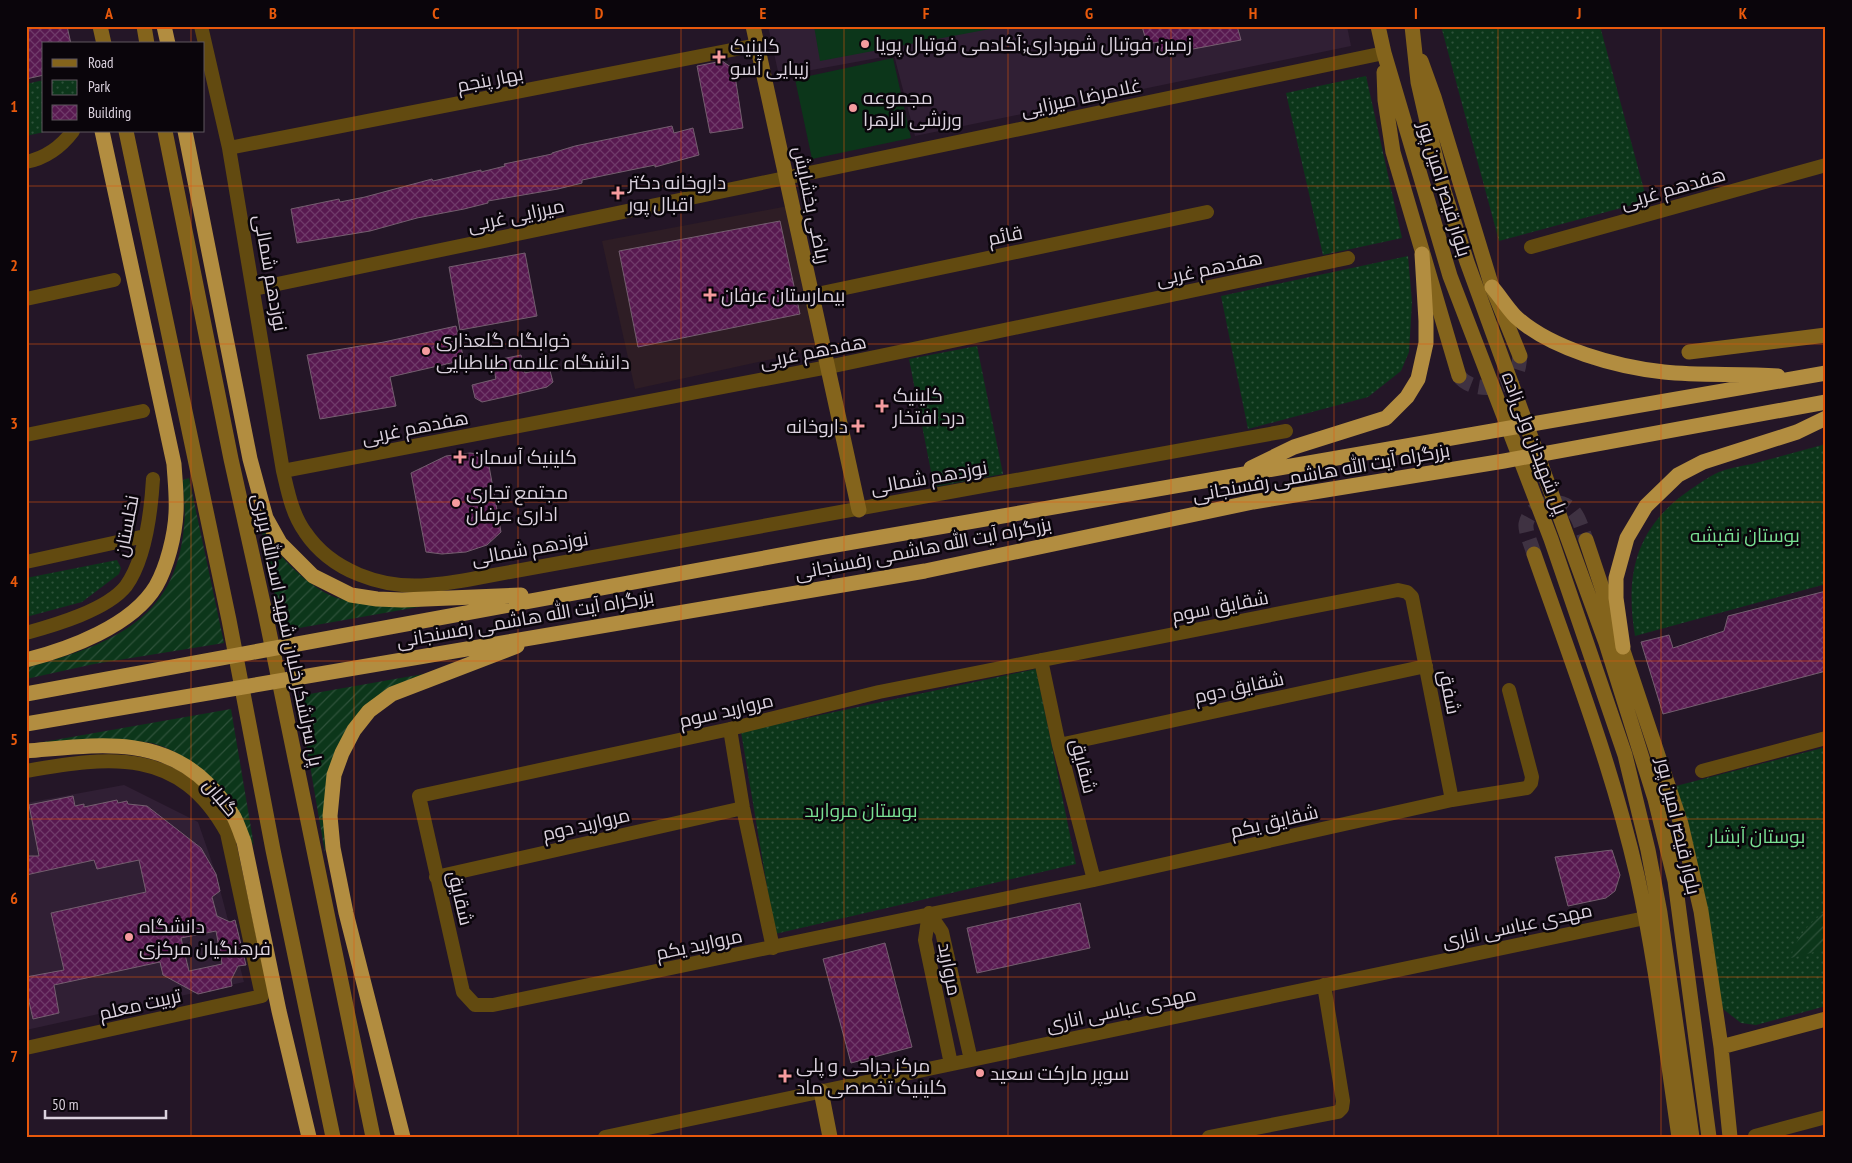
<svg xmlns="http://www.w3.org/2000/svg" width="1852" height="1163" viewBox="0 0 1852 1163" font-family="'PT Sans Narrow',Cairo,sans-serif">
  <defs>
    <pattern id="park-dots" width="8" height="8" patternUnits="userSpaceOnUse" patternTransform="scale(1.25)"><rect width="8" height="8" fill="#0c361a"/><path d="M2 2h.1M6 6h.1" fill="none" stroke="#2f523b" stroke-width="1.8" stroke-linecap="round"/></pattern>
    <pattern id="garden-furrows" width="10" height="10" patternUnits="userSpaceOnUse" patternTransform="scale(1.25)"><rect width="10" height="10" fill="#0c361a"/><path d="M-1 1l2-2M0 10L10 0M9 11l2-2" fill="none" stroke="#2f523b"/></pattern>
    <pattern id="building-cross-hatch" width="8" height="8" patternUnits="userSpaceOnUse" patternTransform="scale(1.25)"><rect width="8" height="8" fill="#581950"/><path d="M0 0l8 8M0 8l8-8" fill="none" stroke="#6f3a69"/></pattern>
  </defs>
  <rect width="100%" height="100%" fill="#241627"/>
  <path fill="#301f34" d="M768 26H1347L1351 46 915 136 894 55 779 76Z
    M124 785 198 822 216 874 244 982 26 1030V803Z"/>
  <path fill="#2e1d25" d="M788 206 818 349 635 389 602 241Z"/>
  <path fill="#0c361a" d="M814 26H1006L820 61Z
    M893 58 911 138 812 159 795 79Z"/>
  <path fill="url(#park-dots)" d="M1441 26H1600L1647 201 1499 241Z
    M1366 76 1402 238 1323 255 1286 93Z
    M44 80V131H49L26 136V84Z
    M1408 256 1412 302 1409 352 1401 371 1368 397 1248 429 1221 296Z
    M977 346 1003 474 934 487 909 359Z
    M1826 444V584L1635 636C1625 576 1635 529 1687 492 1697 485 1708 477 1719 472 1730 468 1741 466 1752 464 1777 457 1801 451 1826 444Z
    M117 560 121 568 119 574 82 602 26 617V578Z
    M1036 669 1076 864 775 934 741 732Z
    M1826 747V1006L1756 1025 1741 1023 1723 1009 1676 786Z"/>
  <path fill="url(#garden-furrows)" d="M189 478 224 643 94 664 26 679V668C107 645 176 623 184 526 186 511 183 495 183 480Z
    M259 518C263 526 266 534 271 542 285 564 318 595 345 600 376 607 409 604 441 603L282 631Z
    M452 669 374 700 324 805 325 853 298 696Z
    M231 709 254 846 235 810 177 753 164 747 152 743 137 741 94 740 26 745Z
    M1826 911V949L1791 958C1795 938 1809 923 1826 911Z"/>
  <path fill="url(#building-cross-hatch)" stroke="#745e6f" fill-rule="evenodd" d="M26 26H67L71 44H44V75L26 79Z
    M1142 26H1237L1241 40 1161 55 1159 42 1147 44Z
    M722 61 734 69 743 128 710 133 697 66Z
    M672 126 674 133 693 128 699 155 655 167V165L582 180V183L558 189 488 201V203L464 209 417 218 370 231 297 243 291 209 339 199 340 202 365 197 432 179 433 181 481 170V172L505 166 504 164 552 154V153L575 146Z
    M780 221 800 314 638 347 619 251Z
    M525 253 537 316 460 330 449 267Z
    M456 326 464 360 390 377 396 406 320 419 307 355 384 342Z
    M521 355 525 373 549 367 553 382 547 387 509 396 482 402 475 398 472 385 496 379 492 361Z
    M470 453 487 455 501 532 487 545 466 552 442 554 426 552 411 473 446 456Z
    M1826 591V671L1663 714 1641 642 1669 635 1673 648 1724 631 1728 616Z
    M73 796 75 806 84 804V807L117 800 118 803 127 801 128 804 147 806 201 848 216 874 220 891 212 897 217 916 230 922 235 920 246 965 238 966 231 980 232 986 198 994 163 975 160 962 54 985 59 1013 33 1019 28 997 26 998V977L64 970 51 913 146 892 139 860 97 869 94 860 26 875V856H39L29 805ZM216 931 222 964 189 971 181 938Z
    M1612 850 1620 875 1615 891 1606 898 1568 906 1555 857Z
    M1080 903 1090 948 977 973 967 928Z
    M885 943 912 1047 851 1063 823 959Z"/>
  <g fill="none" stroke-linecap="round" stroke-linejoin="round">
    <path stroke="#3f3242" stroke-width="15" stroke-dasharray="15 8" stroke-linecap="butt" d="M1459 376C1471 392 1504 391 1515 375 1519 370 1519 362 1520 356
      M1534 554C1532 546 1525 532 1526 524 1529 506 1556 496 1570 508 1579 515 1582 530 1586 540"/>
    <path stroke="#624a10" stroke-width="14" d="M201 26 229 148 283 471C288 492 292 514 305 532 331 571 382 589 428 585 445 584 461 581 477 578L1286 431
      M229 148 757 45
      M26 162C46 158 61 147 73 131
      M1531 247 1826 165
      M254 289 1384 53
      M812 295 1207 212
      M26 299 114 280
      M26 435 143 411
      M283 471 828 367 1348 258
      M26 562 145 536
      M26 633C55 625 107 610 126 586 146 558 151 512 153 479
      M1041 660 1059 745 1094 880
      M730 729 743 808 773 948
      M1059 745 1426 666
      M26 771C111 756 180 747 227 833L262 996 26 1048
      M1702 771 1826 738
      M1452 800 1412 597 1407 592 1398 590 879 692 730 729 419 796 463 992 475 1005H493L1094 880 1452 800 1527 788 1531 783 1532 777 1509 690
      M436 877 743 808
      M929 913 925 940 951 1064
      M929 913 942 932 971 1060
      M1755 1136 1826 1117
      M605 1137 1645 918
      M1209 1137 1338 1112 1342 1108 1343 1101 1324 985"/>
    <path stroke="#84641c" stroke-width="15" d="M100 26 104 44
      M144 26 147 44
      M753 26 859 510
      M1378 26 1384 53 1450 276 1551 539 1625 755 1648 850 1660 913 1692 1137
      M1412 26 1418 82 1428 126 1444 191 1467 262 1606 643 1655 799 1675 881 1709 1137
      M1421 61 1434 97 1492 287 1520 356
      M1384 72 1385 100 1393 152 1459 376
      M126 131 229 620 273 850 333 1137
      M165 131 231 459 265 612 373 1137
      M1689 352 1826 335
      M1586 540 1681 824 1701 911 1721 1047 1730 1137
      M1534 554C1571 660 1612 766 1637 875 1656 961 1666 1050 1679 1137
      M1721 1047 1826 1019
      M821 1091 830 1137"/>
    <path stroke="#b28d40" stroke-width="15" d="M164 26 168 44
      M185 131 250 459 266 518 280 543 313 576 351 595 377 599 402 600 521 595
      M1492 287C1500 296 1507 308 1516 317 1551 349 1617 367 1664 372 1701 376 1740 373 1778 376
      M1251 468 1294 447 1386 418 1407 397 1418 379 1426 343V321L1422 254
      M1623 647 1616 598V578L1627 538 1646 506 1678 475 1703 462 1797 432 1826 418
      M26 660C69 649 132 626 156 586 167 567 175 535 176 513 177 497 175 480 174 464L102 131
      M26 694 824 547 1826 373
      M26 724 925 571 1253 502 1504 461 1826 402
      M26 751C91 746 157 733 208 784 217 793 227 805 234 817 238 825 241 834 244 842L279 1011 309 1137
      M403 1137 346 913 333 848 330 816 334 775 342 753 354 730 369 711 392 694 517 646"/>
  </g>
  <path fill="none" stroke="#e8590c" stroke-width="1" stroke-opacity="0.55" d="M191 26V44M354 26V1137M518 26V1137M681 26V1137M844 26V1137M1008 26V1137M1171 26V1137M1334 26V1137M1498 26V1137M1661 26V1137M191 131V1137M26 186H1826M26 344H1826M26 502H1826M26 661H1826M26 819H1826M26 977H1826"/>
  <g fill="#f59b9e" stroke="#0a050b" stroke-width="2">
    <circle cx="865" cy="44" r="5"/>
    <path d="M716.5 49.5h5v5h5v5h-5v5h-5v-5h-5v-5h5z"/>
    <circle cx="853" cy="108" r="5"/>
    <path d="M615.5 185.5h5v5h5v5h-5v5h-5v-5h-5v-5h5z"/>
    <path d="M707.5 287.5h5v5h5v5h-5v5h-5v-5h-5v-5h5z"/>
    <circle cx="426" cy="351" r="5"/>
    <path d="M879.5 398.5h5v5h5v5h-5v5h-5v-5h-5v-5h5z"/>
    <path d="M855.5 418.5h5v5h5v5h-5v5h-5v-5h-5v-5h5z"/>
    <path d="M457.5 449.5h5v5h5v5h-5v5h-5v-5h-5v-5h5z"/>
    <circle cx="456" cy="503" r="5"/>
    <circle cx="129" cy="937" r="5"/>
    <circle cx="980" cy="1073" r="5"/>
    <path d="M782.5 1068.5h5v5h5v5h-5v5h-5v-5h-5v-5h5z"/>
  </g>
  <g text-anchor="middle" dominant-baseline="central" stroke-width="5" stroke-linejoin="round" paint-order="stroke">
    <g font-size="19" fill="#dbd2de" stroke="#0a050b" text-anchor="start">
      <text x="875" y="44">زمین فوتبال شهرداری;آکادمی فوتبال پویا</text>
      <text x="730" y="46">کلینیک<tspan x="730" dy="22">زیبایی آسو</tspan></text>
      <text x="863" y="97">مجموعه<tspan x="863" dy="22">ورزشی الزهرا</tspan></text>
      <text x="628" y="182">داروخانه دکتر<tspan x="628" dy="22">اقبال پور</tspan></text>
      <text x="721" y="295">بیمارستان عرفان</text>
      <text x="436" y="340">خوابگاه گلعذاری<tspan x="436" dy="22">دانشگاه علامه طباطبایی</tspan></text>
      <text x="893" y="395">کلینیک<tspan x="893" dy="22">درد افتخار</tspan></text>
      <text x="848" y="426" text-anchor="end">داروخانه</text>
      <text x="471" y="457">کلینیک آسمان</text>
      <text x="466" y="492">مجتمع تجاری<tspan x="466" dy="22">اداری عرفان</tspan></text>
      <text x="139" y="926">دانشگاه<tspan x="139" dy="22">فرهنگیان مرکزی</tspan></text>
      <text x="796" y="1065">مرکز جراحی و پلی<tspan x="796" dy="22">کلینیک تخصصی ماد</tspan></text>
      <text x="990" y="1073">سوپر مارکت سعید</text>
    </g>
    <g font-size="19" fill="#dbd2de" stroke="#0a050b">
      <text transform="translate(490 79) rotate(-11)">بهار پنجم</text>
      <text transform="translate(1081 97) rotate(-12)">غلامرضا میرزایی</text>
      <text transform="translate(1673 188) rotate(-16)">هفدهم غربی</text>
      <text transform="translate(1445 189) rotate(73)">بلوار قیصر امین پور</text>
      <text transform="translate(812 205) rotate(78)">ریاضی بخشایش</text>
      <text transform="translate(516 215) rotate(-12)">میرزایی غربی</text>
      <text transform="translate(1005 235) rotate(-12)">قائم</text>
      <text transform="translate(1209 268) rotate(-12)">هفدهم غربی</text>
      <text transform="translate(271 273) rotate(80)">نوزدهم شمالی</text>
      <text transform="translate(813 351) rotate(-11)">هفدهم غربی</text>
      <text transform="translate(415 427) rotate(-11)">هفدهم غربی</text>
      <text transform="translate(1535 443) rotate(69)">پل شهیدان ولی‌زاده</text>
      <text transform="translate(1321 472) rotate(-10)">بزرگراه آیت الله هاشمی رفسنجانی</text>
      <text transform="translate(929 477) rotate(-10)">نوزدهم شمالی</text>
      <text transform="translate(126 526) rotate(-79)">نخلستان</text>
      <text transform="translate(530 548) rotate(-10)">نوزدهم شمالی</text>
      <text transform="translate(923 548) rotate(-11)">بزرگراه آیت الله هاشمی رفسنجانی</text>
      <text transform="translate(1220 606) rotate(-11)">شقایق سوم</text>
      <text transform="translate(525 618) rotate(-10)">بزرگراه آیت الله هاشمی رفسنجانی</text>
      <text transform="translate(288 630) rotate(78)">پل سرلشکر خلبان شهید اسدالله بربری</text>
      <text transform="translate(1239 687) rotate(-12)">شقایق دوم</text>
      <text transform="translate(1450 692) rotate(79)">شفق</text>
      <text transform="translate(726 710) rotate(-13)">مروارید سوم</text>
      <text transform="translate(1084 766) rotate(76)">شقایق</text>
      <text transform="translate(221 797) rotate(50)">گلبان</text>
      <text transform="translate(1274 821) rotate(-13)">شقایق یکم</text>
      <text transform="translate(586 824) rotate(-13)">مروارید دوم</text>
      <text transform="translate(1679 826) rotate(77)">بلوار قیصر امین پور</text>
      <text transform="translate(461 898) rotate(77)">شقایق</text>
      <text transform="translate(1517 925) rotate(-12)">مهدی عباسی اناری</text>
      <text transform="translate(699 944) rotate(-12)">مروارید یکم</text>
      <text transform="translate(950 969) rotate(79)">مروارید</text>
      <text transform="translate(140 1004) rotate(-13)">تربیت معلم</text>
      <text transform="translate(1121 1009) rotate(-12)">مهدی عباسی اناری</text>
    </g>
    <g font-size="19" fill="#79e093" stroke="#0a050b">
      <text x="1745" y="535">بوستان نقیشه</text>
      <text x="861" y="810">بوستان مروارید</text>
      <text x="1757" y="836">بوستان آبشار</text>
    </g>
  </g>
  <rect width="1852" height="1163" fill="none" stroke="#0a050b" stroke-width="55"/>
  <rect x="42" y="42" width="162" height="90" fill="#0a050b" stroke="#5e575f"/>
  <rect x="52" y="59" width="25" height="8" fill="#84641c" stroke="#5e575f"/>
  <text x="88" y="68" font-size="15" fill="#dbd2de">Road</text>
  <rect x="52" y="80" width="25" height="15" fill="url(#park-dots)" stroke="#5e575f"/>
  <text x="88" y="92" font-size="15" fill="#dbd2de">Park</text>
  <rect x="52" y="105" width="25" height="15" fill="url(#building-cross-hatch)" stroke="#5e575f"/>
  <text x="88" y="118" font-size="15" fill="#dbd2de">Building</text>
  <path d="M45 1110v8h121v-8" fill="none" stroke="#dbd2de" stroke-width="2.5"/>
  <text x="52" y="1110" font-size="15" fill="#dbd2de" stroke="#0a050b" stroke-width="4" paint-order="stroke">50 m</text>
  <rect x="28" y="28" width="1796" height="1108" fill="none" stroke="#e8590c" stroke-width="2"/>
  <g font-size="16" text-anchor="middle" font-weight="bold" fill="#e8590c">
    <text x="109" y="19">A</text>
    <text x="273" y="19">B</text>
    <text x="436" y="19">C</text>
    <text x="599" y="19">D</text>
    <text x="763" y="19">E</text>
    <text x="926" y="19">F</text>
    <text x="1089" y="19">G</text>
    <text x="1253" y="19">H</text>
    <text x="1416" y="19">I</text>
    <text x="1579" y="19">J</text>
    <text x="1743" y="19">K</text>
    <text x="14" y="112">1</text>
    <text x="14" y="271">2</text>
    <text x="14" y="429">3</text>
    <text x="14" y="587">4</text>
    <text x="14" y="745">5</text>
    <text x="14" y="904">6</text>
    <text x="14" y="1062">7</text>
  </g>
</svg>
